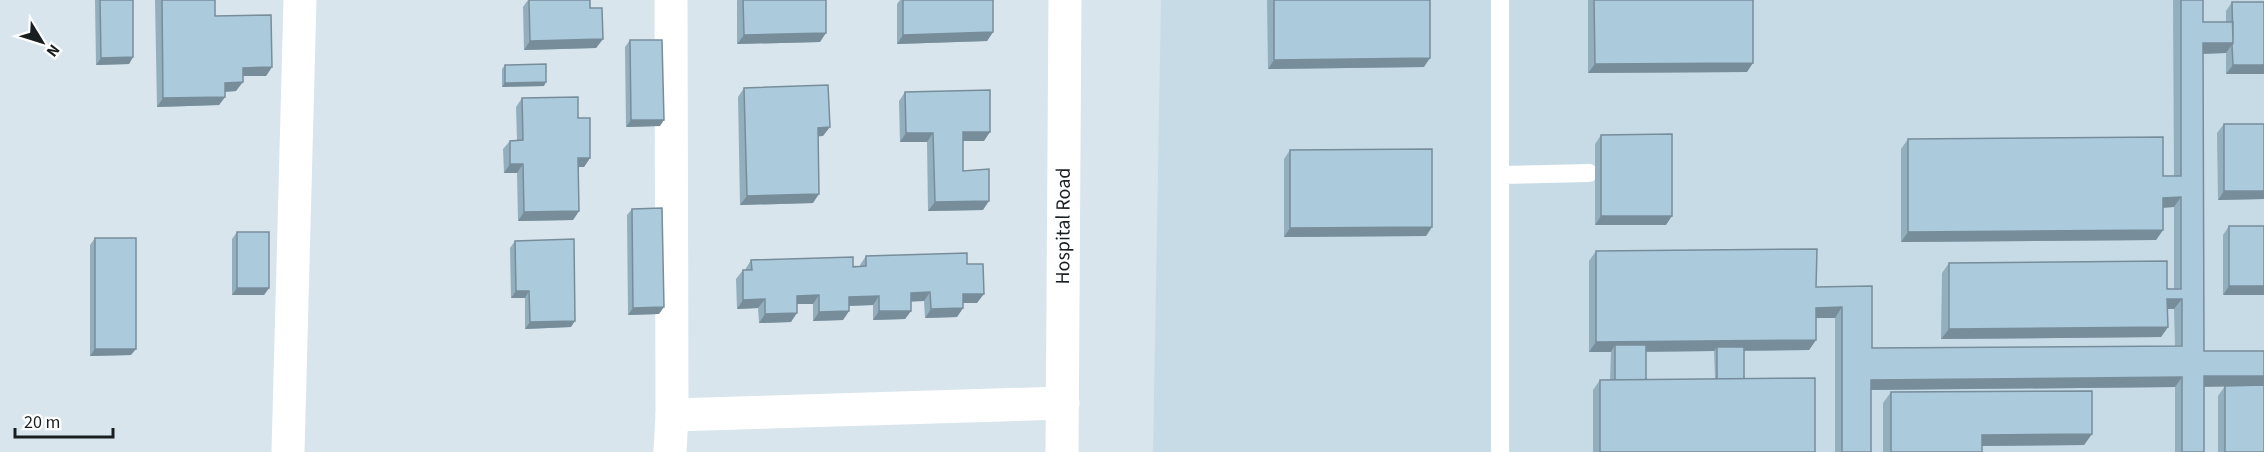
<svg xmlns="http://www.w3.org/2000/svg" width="2264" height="452" viewBox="0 0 2264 452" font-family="'Source Sans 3',sans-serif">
  <rect width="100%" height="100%" fill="#d8e5ed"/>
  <path fill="#c7dbe7" d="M1161 0H2264V452H1153Z"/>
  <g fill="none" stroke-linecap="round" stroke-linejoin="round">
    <path stroke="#fff" stroke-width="18" d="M1500 0V452
      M1500 175 1589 173"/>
    <g stroke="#fff" stroke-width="33">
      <path d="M672 415 1063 403"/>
      <path d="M288 452 300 0"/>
      <path d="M670 452 672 415 671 0"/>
      <path id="s1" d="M1062 452 1065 0"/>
    </g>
  </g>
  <path fill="#93aebd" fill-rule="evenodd" d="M95 0H133V57L129 64 96 65Z
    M155 0H215V16L272 67 266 76H243L236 91 225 92V97L219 105 157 107Z
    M528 0H590V8L603 39 596 48 524 50 523 7Z
    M737 0H826L820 42 737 44Z
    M900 0H993V32L987 41 897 44V4Z
    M1267 0H1430L1424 67 1268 69Z
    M1588 0H1753L1747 72 1588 73Z
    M2173 0H2203V22H2226V11L2232 2 2264 74H2226V53L2203 54 2204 351H2264V452H2218V396L2225 386H2204V452H2175V387L1871 390V452H1835V318H1816V340L1809 350 1744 351V379L1815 452H1593V390L1600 380H1610L1611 352H1589V261L1596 251 1816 287 1872 286V348L2175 346 2174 309H2167L2168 327 2161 337 1941 339 1942 273 1949 263 2174 289V207L2163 208V230L2156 240 1901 242V149L1908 139 2163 176H2174ZM1714 351 1715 379 1646 380V352Z
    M630 40 660 126 626 127 625 47Z
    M505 65 544 86 502 87V69Z
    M744 88 823 136H818L813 203 740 205 738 97Z
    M905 92 984 141H963V171L983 210 928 211 927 142H900L899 101Z
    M522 98 578 118 590 158 584 167H579V211L573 220 518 221 517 173H504L503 149 510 141 517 140 516 107Z
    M2224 124H2264V199L2218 200 2217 133Z
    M1601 135 1666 225H1595V144Z
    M1290 150 1432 227 1426 236 1284 237V159Z
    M632 209 659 314 628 315 627 215Z
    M2229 226 2264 295H2223V235Z
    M237 232 269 288 264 295H232V239Z
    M95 238 131 355 90 356V245Z
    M515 241 571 327 525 329V298H511L510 248Z
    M866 256 967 264 977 303H963V308L957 317 925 318 924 301H911V311L905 319 873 320V305L849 306V311L843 320 813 321V304H797L791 322 759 323 758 308 737 309 736 279 743 270H745L751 260 860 266V265Z
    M1891 392 2092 434 2084 445 1982 446V452H1883V403Z"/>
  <path fill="#788d9a" d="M993 32 987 41 897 44 903 35Z
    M826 33 820 42 737 44 744 35Z
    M603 39 596 48 524 50 530 41Z
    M2203 43H2233L2226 53 2196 54Z
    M133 57 129 64 96 65 101 58Z
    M1430 58 1424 67 1268 69 1274 60Z
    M1753 63 1747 72 1588 73 1595 64Z
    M2233 65H2264V74H2226Z
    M272 67 266 76H236L243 68Z
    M243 82 236 91 219 92 225 83Z
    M546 82 544 86 502 87 505 83Z
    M225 97 219 105 157 107 163 98Z
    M631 120H664L660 126 626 127Z
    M830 127 823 136 812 137 818 128Z
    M963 132H990L984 141H956Z
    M906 133H933L927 142H900Z
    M578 158H590L584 167H572Z
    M510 164H523L517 173H504Z
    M2224 191H2264V199L2218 200Z
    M819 194 813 203 740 205 747 196Z
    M2181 197 2174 207 2156 208 2163 198Z
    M989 201 983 210 928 211 935 202Z
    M579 211 573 220 518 221 524 212Z
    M1601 216H1672L1666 225H1595Z
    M1432 227 1426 236 1284 237 1290 228Z
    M2163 230 2156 240 1901 242 1908 232Z
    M2229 286H2264V295H2223Z
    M237 288H269L264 295H232Z
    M516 291H529L525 298H511Z
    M930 292 924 301 905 302 911 293Z
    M963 294H984L977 303H957Z
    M819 295 813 304H791L797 296Z
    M879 296 873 305 843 306 849 297Z
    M765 299 758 308 737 309 743 300Z
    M2167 299H2182L2174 309H2160Z
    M664 307 659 314 628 315 633 308Z
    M1842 307 1835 318H1809L1816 308Z
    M963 308 957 317 925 318 931 309Z
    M849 311 843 320 813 321 819 312Z
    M879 311H911L905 319 873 320Z
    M797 313 791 322 759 323 765 314Z
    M575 321 571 327 525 329 530 322Z
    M2168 327 2161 337 1941 339 1949 329Z
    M1816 340 1809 350 1717 351V347L1714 351 1615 352V345L1611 352H1589L1596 342Z
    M95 349H136L131 355 90 356Z
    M2204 376H2264V386L2197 387Z
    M2182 377 2175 387 1864 390 1871 380Z
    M2092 434 2084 445 1974 446 1982 435Z"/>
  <path fill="#abcadc" stroke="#788d9a" stroke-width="1.5" d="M100 0H133V57L101 58Z
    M162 0H215V16L271 15 272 67 243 68V82L225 83V97L163 98Z
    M529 0H590V8H602L603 39 530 41Z
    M743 0H826V33L744 35Z
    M903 0H993V32L903 35Z
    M1274 0H1430V58L1274 60Z
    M1594 0H1753V63L1595 64Z
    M2181 0H2203V22H2233V43H2203L2204 351H2264V376H2204V452H2182V377L1871 380V452H1842V307L1816 308V340L1596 342V251L1817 249 1816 287 1872 286V348L2182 346V299H2167L2168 327 1949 329V263L2167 261V289H2181V197L2163 198V230L1908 232V139L2163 137V176H2181Z
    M2232 2H2264V65H2233L2232 45 2233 43Z
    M630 40H662L664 120H631Z
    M546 64V82L505 83V65Z
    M828 85 830 127 818 128 819 194 747 196 744 88Z
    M990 90V132H963V171L989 169V201L935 202 933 133H906L905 92Z
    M578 97V118H590V158H578L579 211 524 212 523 164H510V141L523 140 522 98Z
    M2224 124H2264V191H2224Z
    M1672 134V216H1601V135Z
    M1432 149V227L1290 228V150Z
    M662 208 664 307 633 308 632 209Z
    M2229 226H2264V286H2229Z
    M237 232H269V288H237Z
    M95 238H136V349H95Z
    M574 239 575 321 530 322 529 291H516L515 241Z
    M967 253V264H983L984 294H963V308L931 309 930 292 911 293V311H879V296L849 297V311L819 312V295L797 296V313L765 314V299L743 300V270H752L751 260 853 257V267L866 266V256Z
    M1615 345H1646V380H1615Z
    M1717 347H1744V379H1717Z
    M1815 378V452H1600V380Z
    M2264 385V452H2225V386Z
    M2092 391V434L1982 435V452H1891V392Z"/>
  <g text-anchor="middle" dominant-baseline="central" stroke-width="5" stroke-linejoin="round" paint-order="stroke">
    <g font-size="20" fill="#191e21" stroke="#fff">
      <text stroke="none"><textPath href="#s1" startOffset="226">Hospital Road</textPath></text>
    </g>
  </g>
  <g transform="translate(42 42) rotate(128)" stroke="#ffffff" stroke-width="4.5" paint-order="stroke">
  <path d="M0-4.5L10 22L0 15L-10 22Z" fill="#191e21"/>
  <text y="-9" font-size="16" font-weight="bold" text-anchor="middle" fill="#191e21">N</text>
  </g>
  <path d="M15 428v9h98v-9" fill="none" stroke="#191e21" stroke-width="3"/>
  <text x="24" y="428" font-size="18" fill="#191e21" stroke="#ffffff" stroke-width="4.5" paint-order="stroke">20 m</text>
</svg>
